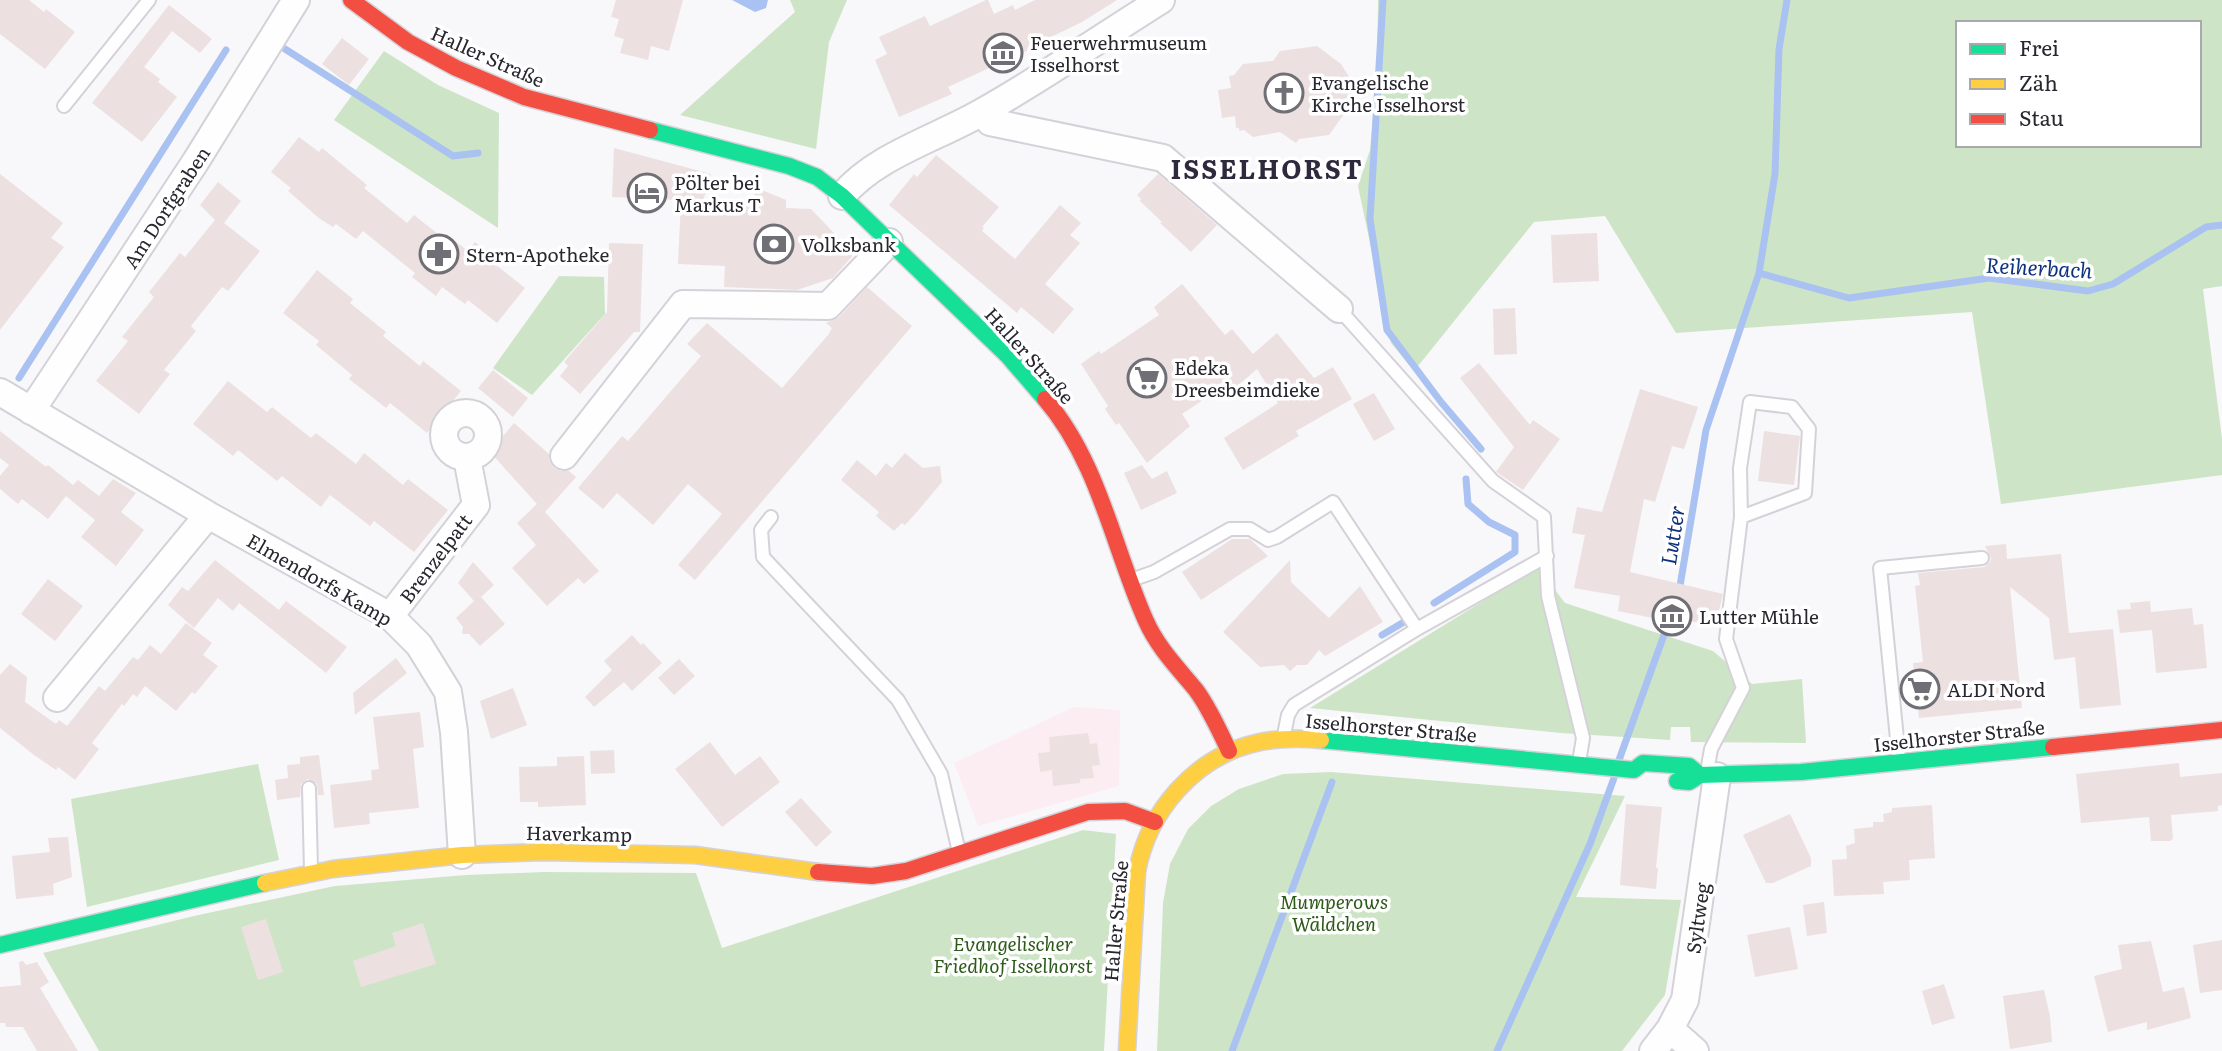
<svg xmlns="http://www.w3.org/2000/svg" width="2222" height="1051" viewBox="0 0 2222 1051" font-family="Literata,serif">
  <rect width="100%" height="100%" fill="#f8f7fa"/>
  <path fill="#fcedf3" d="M1074 707 1120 710 1119 786 978 826 954 763Z"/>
  <path fill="#cde5c6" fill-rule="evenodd" d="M790 0H847L829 42 816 149 680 115 795 12Z
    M1378 0H2222V286L2203 289 2222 439V475L2001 504 1972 312 1676 333 1605 216 1534 222 1414 371 1391 343 1358 186 1370 150 1377 76ZM1958 23H2199V145H1958Z
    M384 51 438 85 499 113 498 228 334 120Z
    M559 276 604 277 605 314 532 395 493 368Z
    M1538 567 1565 603 1713 651 1752 684 1802 679 1806 743 1691 742 1690 727H1671L1670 740 1561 733 1310 708Z
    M258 764 279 860 87 907 71 799Z
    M1331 772 1625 796 1576 897 1681 900 1665 995 1622 1051H1157L1163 903 1170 864 1188 829 1211 806 1239 789 1283 774Z
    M1083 830 1116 834 1104 1051H99L43 953 194 916 335 886 466 875 544 872 696 873 722 948Z"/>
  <path fill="#a9c2f2" d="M732 0H768L766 8 755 12Z"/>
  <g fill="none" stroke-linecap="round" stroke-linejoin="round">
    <path stroke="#a9c2f2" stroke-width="7" d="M1383 0 1370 219 1387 330 1441 402 1481 449
      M285 49 453 156 478 153
      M1759 273 1849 298 1989 278 2088 291 2113 284 2206 227 2222 225
      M19 378 226 50
      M1679 592 1706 430 1759 273 1775 174 1779 49 1787 0
      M1434 603 1515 552V535L1489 522 1468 504 1466 479
      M1382 635 1404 622
      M1619 760 1673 610
      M1232 1051 1332 782
      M1497 1051 1590 844 1614 778"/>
  </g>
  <path fill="#ece1e0" d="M0 0H29L44 12 46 9 75 32 45 69 0 34Z
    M616 0H683L669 51 651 46 648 60 620 53 624 39 614 36 619 19 611 17Z
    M986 0H988L994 14 1013 5 1015 10 1035 0H1117L1082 22 1045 40 1046 42 948 87 952 94 899 117 875 60 887 54 879 37 925 16 930 26Z
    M169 5 212 39 200 53 172 31 144 67 160 79 158 82 177 97 142 142 92 103Z
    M342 38 369 59 349 85 322 64Z
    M1317 46 1341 64 1355 86 1347 110 1329 135 1299 139 1296 143 1280 132 1253 137 1244 130 1239 131V128H1236L1235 116 1222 118 1218 90 1231 88 1229 76 1234 75 1243 64 1273 61 1280 51Z
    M299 137 319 152 322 148 367 185 364 188 407 223 414 215 443 238 446 234 468 251 475 242 499 262 496 265 525 288 497 323 468 300 465 304 442 287 436 296 412 277 415 273 363 231 356 239 336 224 333 227 320 219 288 191 291 188 271 172Z
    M614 148 711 174 702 205 754 207 755 187 786 200V208L811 209 854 254 833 278 797 290 724 287 725 266 678 264 681 200 612 197Z
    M936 155 999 207 982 227 984 228 982 231 1015 259 1060 205 1081 223 1070 235 1080 243 1045 284 1074 309 1053 334 1021 307 1017 313 889 205 914 174 917 177Z
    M0 174 63 223 51 238 64 247 0 330Z
    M1158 174 1217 225 1191 252 1160 223 1162 222 1140 201 1141 199 1137 195Z
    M218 182 241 201 224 223 260 251 228 291 222 287 191 326 196 331 164 370 170 374 139 414 96 381 128 341 122 337 154 297 149 292 180 253 185 257 215 220 200 205Z
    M1597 233 1599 281 1553 283 1551 235Z
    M609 243 643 244 640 332H634L580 394 560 376 568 366 564 362 607 312Z
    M317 270 353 299 350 303 386 332 383 336 420 366 423 361 461 391 427 433 390 403 386 408 349 379 352 375 316 345 319 341 283 313Z
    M1182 284 1225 335 1232 329 1253 354 1277 333 1314 378 1333 367 1352 399 1296 431 1299 436 1243 470 1224 438 1278 403 1257 369 1221 400 1215 392 1182 414 1190 426 1147 463 1119 423 1116 425 1105 409 1108 406 1081 364 1099 351 1101 354 1159 315 1154 307Z
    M867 287 912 326 695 580 678 565 722 514 688 484 653 525 617 493 603 509 578 488 622 436 628 441 701 356 687 344 707 323 782 388 828 335 832 328 826 323 839 317Z
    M1515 308 1517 354 1494 355 1493 309Z
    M1479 363 1530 425 1533 420 1560 439 1523 490 1496 472 1514 447 1460 378Z
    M493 370 528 398 513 417 478 388Z
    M228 381 267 412 272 407 311 438 316 433 356 464 364 453 403 485 408 479 448 510 414 552 374 521 370 526 330 495 321 507 282 476 277 481 238 450 233 456 193 424Z
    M1640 389 1698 407 1684 449 1672 446 1655 502 1644 499 1630 572 1723 594 1715 627 1659 613 1658 619 1618 611 1620 596 1574 588 1585 535 1572 533 1577 507 1602 512Z
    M1374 393 1395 429 1374 441 1353 404Z
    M514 423 549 454V461L554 468 561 471H569L576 477 545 512 599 571 584 584 578 578 547 606 512 568 536 545 517 523 537 504 490 452Z
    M0 431 46 467 48 465 73 485 78 480 99 496 113 479 136 493 121 512 144 530 116 566 81 537 95 520 66 496 48 519 22 499 18 504 0 489V476L9 465 0 458Z
    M1764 431 1800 436 1794 485 1758 481Z
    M905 453 923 468 940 466 942 482 916 513 905 525 902 523 894 531 876 516 879 512 841 480 857 460 876 476 886 463 892 468Z
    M1142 465 1152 479 1167 471 1177 493 1141 510 1124 473Z
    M1232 539H1250L1268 556 1201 600 1182 572Z
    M2006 544 2007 559 2061 554 2069 633 2113 629 2121 705 2080 709 2075 657 2054 660 2049 618 2010 587 2022 708 1919 718 1913 663 1923 662 1915 586 1920 585 1918 573 1984 567 1990 562 1991 558 1985 546Z
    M215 560 279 610 286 601 347 647 326 673 239 603 233 611 218 598 194 628 168 605 182 587 188 591Z
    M1290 560 1291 582 1329 618 1360 586 1383 622 1325 656 1319 650 1307 665H1297L1290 671 1284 665 1260 667 1223 632Z
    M473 562 494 585 481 597 505 624 480 646 469 634H462L463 627 456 618 474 601 458 583Z
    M48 579 83 606 55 641 21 614Z
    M2150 601 2151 612 2192 608 2194 625 2203 624 2207 668 2156 673 2152 630 2120 633 2117 610 2131 609 2130 603Z
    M186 623 212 643 203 655 218 666 195 694 192 692 176 711 145 686 137 697 133 694 124 706 122 704 92 743 99 749 75 780 58 767 56 770 34 755 0 728V675L10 664 27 677 25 702 56 724 59 720 67 726 99 686 105 691 133 657 138 660 150 645 161 654Z
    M632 635 641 645 643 643 662 663 632 691 624 682 594 707 585 697 612 670 604 661Z
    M396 658 407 673 355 715 353 693Z
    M679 659 695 676 674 695 658 678Z
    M513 688 527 725 491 739 480 701Z
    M420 712 424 747 413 749 419 808 369 813 370 824 334 828 330 785 372 780 371 770 379 769 373 717Z
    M1088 733 1090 744 1097 743 1100 765 1092 766 1094 778 1080 779V783L1053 786 1052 770 1040 772 1038 753 1050 752 1049 737Z
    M710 742 735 775 760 756 780 782 722 827 675 769Z
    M614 750 615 773 591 774 590 751Z
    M319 755 324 795H318L317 784 308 779 301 784 300 797 277 800 275 780 288 778 287 765 300 764V757Z
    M584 756 586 805 538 807V802H520L519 767 557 766V757Z
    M2179 763 2180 777 2222 773V805L2218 806V811L2171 815 2173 839 2170 841H2151L2149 817 2081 823 2076 774Z
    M801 798 832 832 816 847 785 812Z
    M1626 804 1662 807 1656 868H1658L1656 889 1620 885Z
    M1932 805 1935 858 1909 860 1910 880 1883 882 1884 894 1834 896 1832 860 1847 859 1846 846 1855 843 1854 829 1873 827V822H1884L1883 814 1892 812V808Z
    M1790 814 1811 858V866L1773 883H1766L1743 835Z
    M68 837 72 877 53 884 54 895 16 899 12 856 50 852 48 838Z
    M1824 902 1827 933 1807 936 1803 905Z
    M266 919 283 972 258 980 241 927Z
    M423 923 436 964 361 987 353 961 396 946 392 933Z
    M1790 927 1798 969 1755 977 1747 935Z
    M2222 940V990L2200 993 2193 945Z
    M2151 941 2163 992 2184 987 2191 1018 2147 1030V1022L2108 1032 2094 976 2122 969 2118 945Z
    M23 961 26 965 37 962 49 982 40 988 78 1051H37L23 1027H6L5 1023H0V987L21 985 19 962Z
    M1944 984 1955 1018 1932 1025 1922 991Z
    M2044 990 2050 1016 2052 1042 2010 1049 2003 996Z"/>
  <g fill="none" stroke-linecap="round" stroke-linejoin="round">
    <defs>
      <path id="lane" d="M64 106 149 0
        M1339 309 1493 481 1544 517 1548 596 1583 738 1579 762
        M771 517 761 530 763 557 898 700 941 774 959 852
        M1134 579 1154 572 1230 529H1250L1268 540 1277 537 1333 502 1417 629
        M1284 735 1288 715 1294 705 1417 629 1547 556
        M1899 759 1880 568 1982 558
        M1707 772 1711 749 1743 688 1726 639 1741 517 1740 468 1750 402 1792 407 1809 429 1805 493 1741 517
        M309 788 311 870"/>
      <path id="street" d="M983 112 990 122 1163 158 1339 309
        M842 196C876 155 938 138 984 111 1044 77 1102 37 1161 0
        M0 392 208 515 390 616 419 645 448 692 454 732 462 855
        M31 411 196 161 296 0
        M444 435a22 22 0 1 1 44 0a22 22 0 1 1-44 0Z
        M564 456 683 304 828 306 889 242
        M390 616 476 505 467 458
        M57 698 208 515
        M1670 1029 1695 1051
        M1653 1051 1670 1029 1685 1000 1717 776"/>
      <path id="fast" d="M650 130 789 166 817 177 842 196 1008 356 1045 399
        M1321 740 1634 770 1643 763 1689 766 1700 775
        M1677 781 1689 782 1700 775 1801 772 2053 747
        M0 945 265 883"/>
      <path id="slow" d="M265 883 333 869 462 855 542 852 695 855 818 872
        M1127 1051 1137 872C1148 811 1195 757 1256 743 1277 738 1300 738 1321 740"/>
      <path id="jam" d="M351 0 408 42 456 68 524 97 650 130
        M1045 399C1099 462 1113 547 1146 621 1158 648 1178 668 1196 690 1210 709 1219 730 1229 751
        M2053 747 2222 730
        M818 872 872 876 906 871 1088 812 1125 811 1155 822"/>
    </defs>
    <use href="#lane" stroke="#d4d2d8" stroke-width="16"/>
    <use href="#street" stroke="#d4d2d8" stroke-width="30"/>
    <use href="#fast" stroke="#d4d2d8" stroke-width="19"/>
    <use href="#slow" stroke="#d4d2d8" stroke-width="19"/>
    <use href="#jam" stroke="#d4d2d8" stroke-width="19"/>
    <use href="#lane" stroke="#fefefe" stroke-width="12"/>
    <use href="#street" stroke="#fefefe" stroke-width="26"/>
    <use href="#fast" stroke="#16e098" stroke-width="16"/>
    <use href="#slow" stroke="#ffcf43" stroke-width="16"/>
    <use href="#jam" stroke="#f24e42" stroke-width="16"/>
  </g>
  <defs>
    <symbol id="museum-ring" viewBox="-11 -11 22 22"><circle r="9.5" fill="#fff" stroke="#716f76" stroke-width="1.5"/><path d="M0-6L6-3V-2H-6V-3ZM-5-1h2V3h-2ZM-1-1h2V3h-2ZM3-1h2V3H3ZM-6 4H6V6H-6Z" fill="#716f76"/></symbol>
    <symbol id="church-ring" viewBox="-11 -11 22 22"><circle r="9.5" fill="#fff" stroke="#716f76" stroke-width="1.5"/><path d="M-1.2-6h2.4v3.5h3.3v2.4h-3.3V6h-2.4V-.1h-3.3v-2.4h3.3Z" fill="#716f76"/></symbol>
    <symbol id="hotel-ring" viewBox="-11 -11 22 22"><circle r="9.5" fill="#fff" stroke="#716f76" stroke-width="1.5"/><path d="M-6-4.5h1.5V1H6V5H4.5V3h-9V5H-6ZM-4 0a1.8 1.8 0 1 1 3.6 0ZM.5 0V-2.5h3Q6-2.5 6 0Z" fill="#716f76"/></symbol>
    <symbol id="bank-ring" viewBox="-11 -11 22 22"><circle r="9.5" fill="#fff" stroke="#716f76" stroke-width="1.5"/><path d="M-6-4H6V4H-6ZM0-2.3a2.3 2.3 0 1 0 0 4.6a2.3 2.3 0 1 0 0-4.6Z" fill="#716f76"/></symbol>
    <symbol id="pharmacy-ring" viewBox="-11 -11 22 22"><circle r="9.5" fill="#fff" stroke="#716f76" stroke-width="1.5"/><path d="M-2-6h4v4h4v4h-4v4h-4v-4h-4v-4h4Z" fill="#716f76"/></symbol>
    <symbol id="supermarket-ring" viewBox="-11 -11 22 22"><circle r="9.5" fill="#fff" stroke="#716f76" stroke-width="1.5"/><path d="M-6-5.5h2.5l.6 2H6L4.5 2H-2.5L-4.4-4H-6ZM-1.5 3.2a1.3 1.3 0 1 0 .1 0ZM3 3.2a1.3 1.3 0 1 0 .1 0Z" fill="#716f76"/></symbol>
  </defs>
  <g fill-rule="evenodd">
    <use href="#museum-ring" x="981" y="31" width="44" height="44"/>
    <use href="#church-ring" x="1262" y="71" width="44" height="44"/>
    <use href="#hotel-ring" x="625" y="171" width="44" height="44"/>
    <use href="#bank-ring" x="752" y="222" width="44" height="44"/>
    <use href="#pharmacy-ring" x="417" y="232" width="44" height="44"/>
    <use href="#supermarket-ring" x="1125" y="356" width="44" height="44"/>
    <use href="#museum-ring" x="1650" y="594" width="44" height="44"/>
    <use href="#supermarket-ring" x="1898" y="667" width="44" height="44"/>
  </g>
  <g text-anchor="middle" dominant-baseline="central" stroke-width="7" stroke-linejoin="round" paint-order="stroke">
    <g font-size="19" fill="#28262f" stroke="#fff" text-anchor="start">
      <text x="1030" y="42">Feuerwehrmuseum<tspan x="1030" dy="22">Isselhorst</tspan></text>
      <text x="1311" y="82">Evangelische<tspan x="1311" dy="22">Kirche Isselhorst</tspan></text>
      <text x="674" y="182">Pölter bei<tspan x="674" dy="22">Markus T</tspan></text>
      <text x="801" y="244">Volksbank</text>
      <text x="466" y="254">Stern-Apotheke</text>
      <text x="1174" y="367">Edeka<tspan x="1174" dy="22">Dreesbeimdieke</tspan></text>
      <text x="1699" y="616">Lutter Mühle</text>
      <text x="1947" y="689">ALDI Nord</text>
    </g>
    <g font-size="19" fill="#28262f" stroke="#fff">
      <text transform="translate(488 56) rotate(24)">Haller Straße</text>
      <text transform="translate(166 207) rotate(-57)">Am Dorfgraben</text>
      <text transform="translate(1030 355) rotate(48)">Haller Straße</text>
      <text transform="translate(435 558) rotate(-53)">Brenzelpatt</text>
      <text transform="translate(320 579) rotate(30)">Elmendorfs Kamp</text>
      <text transform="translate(1391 727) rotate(5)">Isselhorster Straße</text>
      <text transform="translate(1959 735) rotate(-6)">Isselhorster Straße</text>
      <text transform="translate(579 833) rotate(1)">Haverkamp</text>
      <text transform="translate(1697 918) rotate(-82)">Syltweg</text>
      <text transform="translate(1115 921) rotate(-85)">Haller Straße</text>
    </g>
    <g font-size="19" font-style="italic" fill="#2c5a18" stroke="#fff">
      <text x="1334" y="901">Mumperows<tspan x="1334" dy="22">Wäldchen</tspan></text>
      <text x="1013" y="943">Evangelischer<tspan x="1013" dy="22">Friedhof Isselhorst</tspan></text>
    </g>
    <g font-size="21" font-style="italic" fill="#0e327e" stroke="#fff">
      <text transform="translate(2039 266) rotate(3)">Reiherbach</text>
      <text transform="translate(1671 535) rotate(-81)">Lutter</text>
    </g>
    <g font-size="26" font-weight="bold" letter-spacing="2" fill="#2f293d" stroke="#fff">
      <text x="1267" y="167">ISSELHORST</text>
    </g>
  </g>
  <rect x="1956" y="21" width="245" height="126" fill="#ffffff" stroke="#a9a8ac" stroke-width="2"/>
  <rect x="1970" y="44" width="35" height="10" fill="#16e098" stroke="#a9a8ac" stroke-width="2"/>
  <text x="2019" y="56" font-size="21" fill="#28262f">Frei</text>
  <rect x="1970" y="79" width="35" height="10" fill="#ffcf43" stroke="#a9a8ac" stroke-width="2"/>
  <text x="2019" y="91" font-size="21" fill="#28262f">Zäh</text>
  <rect x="1970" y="114" width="35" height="10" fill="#f24e42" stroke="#a9a8ac" stroke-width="2"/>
  <text x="2019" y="126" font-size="21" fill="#28262f">Stau</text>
</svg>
